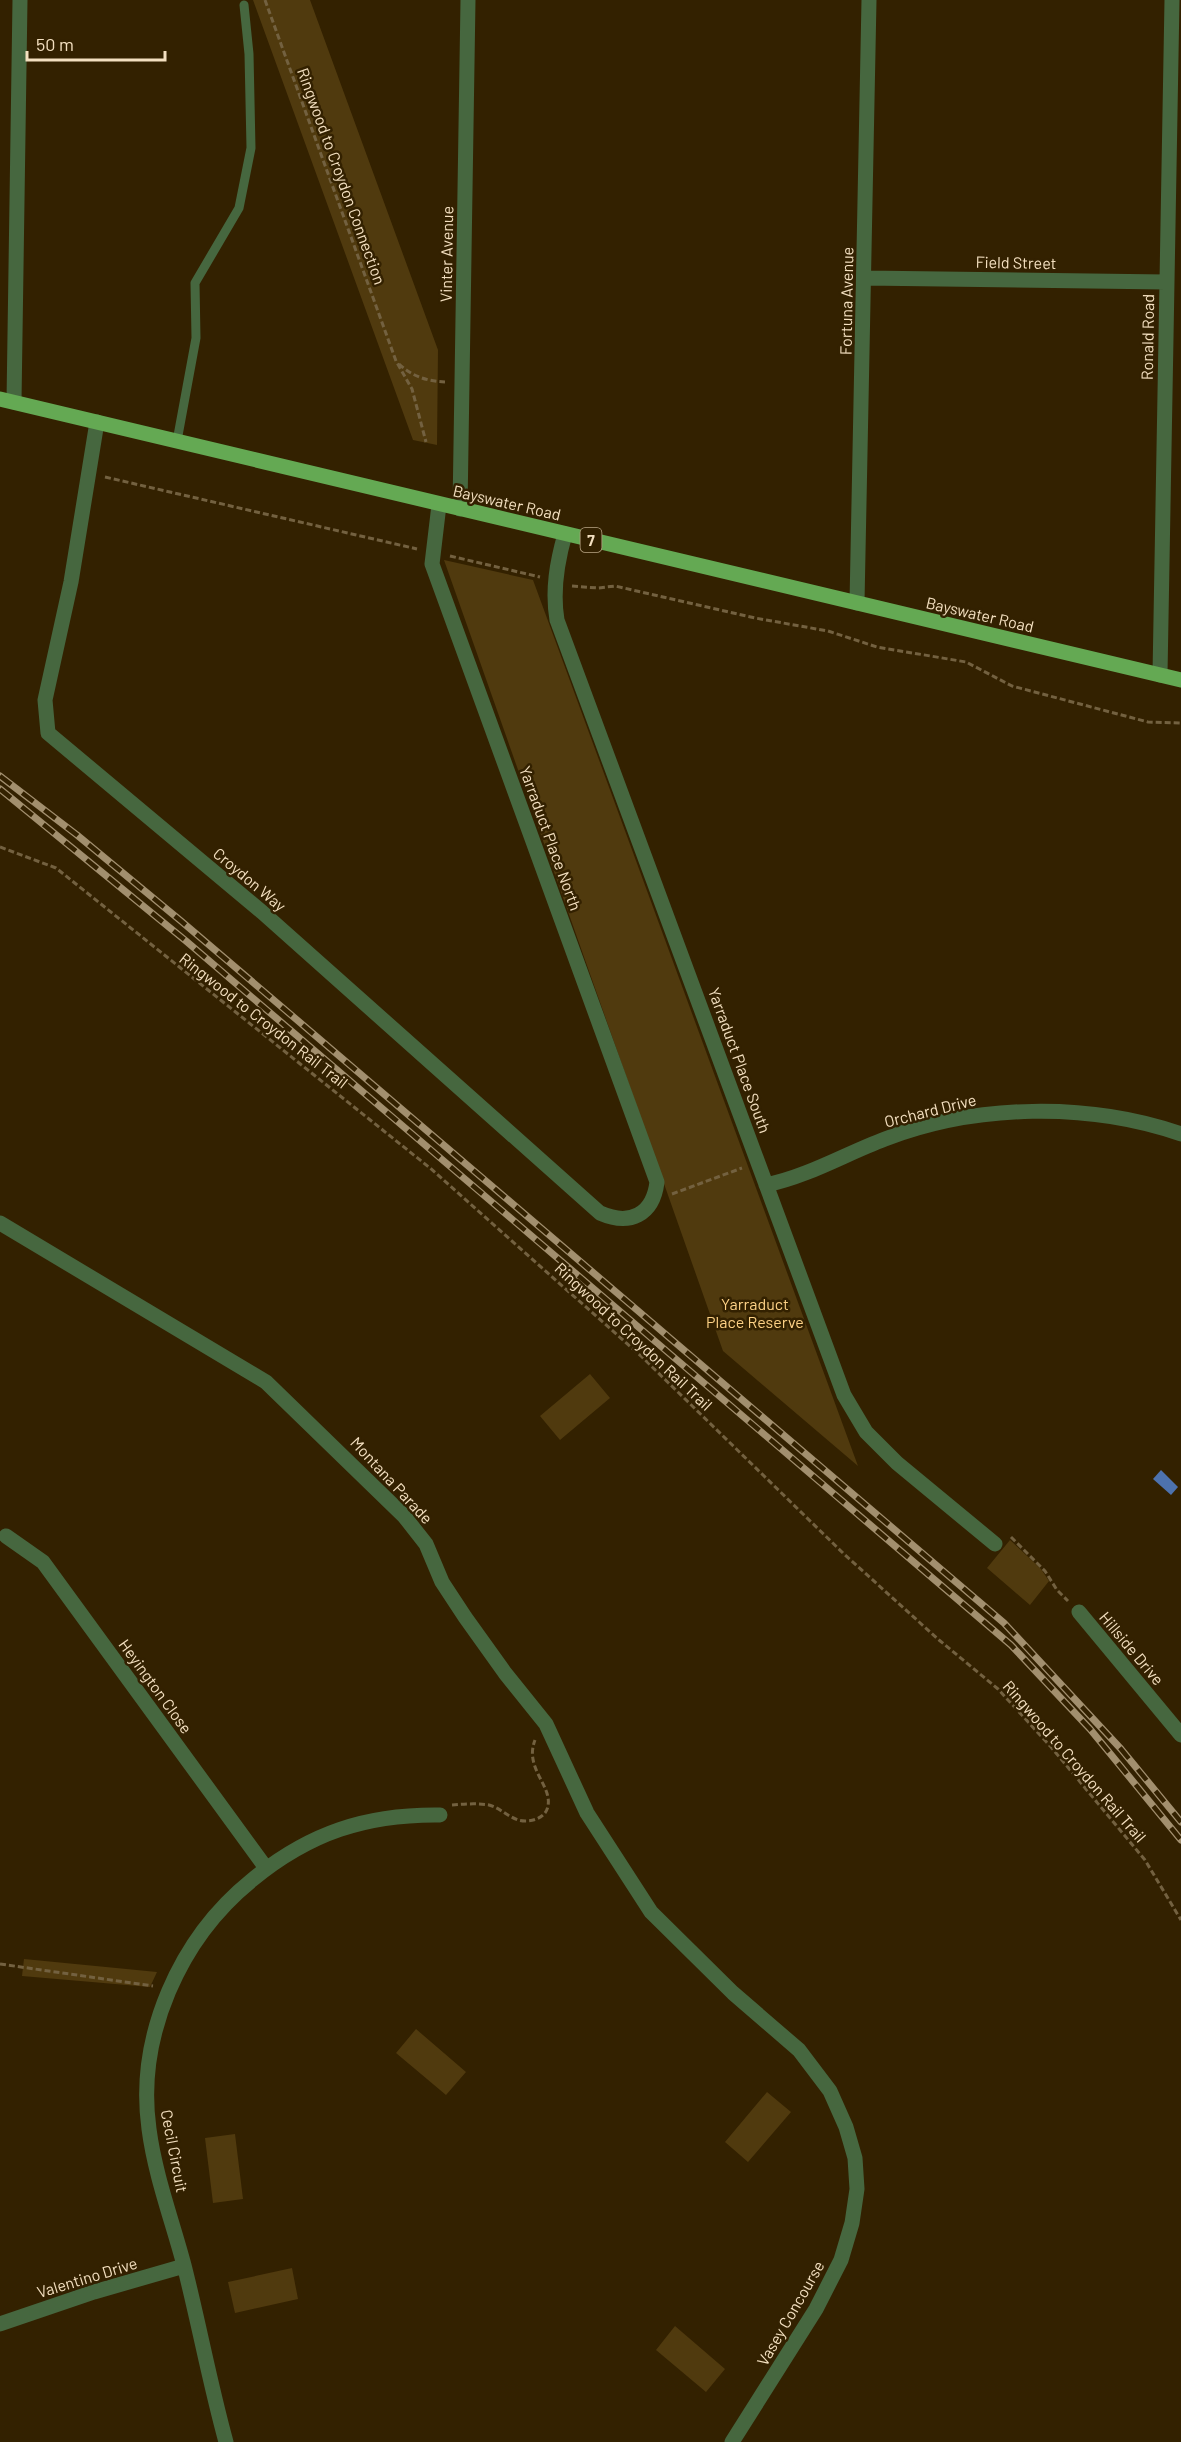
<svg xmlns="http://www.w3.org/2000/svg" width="1181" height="2442" viewBox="0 0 1181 2442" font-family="Barlow,sans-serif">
  <rect width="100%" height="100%" fill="#332100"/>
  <path fill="#503a0e" d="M253 0H310L438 350 437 445 413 440Z
    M444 560 533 580 858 1466 723 1351Z
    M590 1374 610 1398 560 1440 540 1416Z
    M1010 1540 1041 1569 1049 1581 1030 1605 987 1568Z
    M24 1959 157 1972 150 1987 22 1976Z
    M416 2029 466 2072 446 2095 396 2053Z
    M767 2092 791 2112 748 2162 725 2142Z
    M235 2134 243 2199 213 2203 205 2138Z
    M292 2268 298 2299 235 2313 228 2282Z
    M675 2326 725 2369 706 2392 656 2350Z"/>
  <path fill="#4d72ae" d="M1161 1470 1178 1487 1171 1495 1153 1479Z"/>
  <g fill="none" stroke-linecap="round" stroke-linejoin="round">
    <path stroke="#736140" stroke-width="3" stroke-dasharray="6 3" stroke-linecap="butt" d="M265 0 396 361 412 389 426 442
      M399 364C413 377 427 381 445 382
      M105 477 417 549
      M450 556 540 577
      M572 586 598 588 615 586 755 618 828 631 877 647 966 662 1012 686 1148 722 1181 723
      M0 847 56 868 430 1168 642 1357 844 1554 939 1640 998 1689 1051 1747 1145 1860 1181 1920
      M672 1194 742 1168
      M1011 1537 1045 1571 1057 1590 1068 1601
      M452 1805C464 1804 477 1803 489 1805 500 1808 507 1816 518 1820 529 1823 546 1819 548 1806 552 1785 524 1768 535 1740
      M0 1964 153 1986"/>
    <path stroke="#46673f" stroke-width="9" d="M177 441 196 338 195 283 239 208 251 148 249 54 244 5"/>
    <path stroke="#46673f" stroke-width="15" d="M865 278 1166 282
      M14 402 20 0
      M97 422 71 582 45 700 48 733 262 912 600 1213C630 1226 653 1215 657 1182L432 564 439 505
      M460 509 468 0
      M565 534C557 562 552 590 557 620L844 1395 866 1432 897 1463 995 1544
      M857 603 869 0
      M1160 675 1172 0
      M766 1185C809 1176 845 1154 885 1139 976 1104 1089 1102 1181 1134
      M0 1223 266 1382 404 1516 426 1544 442 1582 465 1617 505 1673 546 1724 587 1813 651 1912 733 1993 799 2050 830 2091 846 2127 855 2158 857 2189 852 2223 841 2260 816 2309 732 2442
      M6 1536 43 1562 266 1868
      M1079 1612 1181 1735
      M0 2324 94 2292 184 2266
      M226 2442C210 2384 199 2324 184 2265 172 2220 155 2175 149 2129 136 2036 180 1938 252 1880 309 1833 366 1814 440 1815"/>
    <path stroke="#64a953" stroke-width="15" d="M0 399 1181 680"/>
    <defs>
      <path id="rail" d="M0 776 77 835 181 921 1004 1623 1121 1749 1181 1822
        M0 789 186 941 1011 1645 1090 1729 1181 1840"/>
    </defs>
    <use href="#rail" stroke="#a28f6e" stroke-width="7"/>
    <use href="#rail" stroke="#332100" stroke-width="4.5" stroke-dasharray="14" stroke-linecap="butt"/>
  </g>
  <g text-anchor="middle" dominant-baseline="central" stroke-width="5" stroke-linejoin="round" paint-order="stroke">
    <rect fill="#332100" stroke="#baa786" stroke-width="1.5" x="580.5" y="528" width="21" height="24" rx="4.5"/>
    <g font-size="15" font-weight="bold" fill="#f4e0c0">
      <text x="591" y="540">7</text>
    </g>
    <g font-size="16" fill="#f4e0c0" stroke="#332100">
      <text transform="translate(342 176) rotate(70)">Ringwood to Croydon Connection</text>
      <text transform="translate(446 254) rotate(-89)">Vinter Avenue</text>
      <text transform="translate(1016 262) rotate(1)">Field Street</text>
      <text transform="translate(846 301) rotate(-89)">Fortuna Avenue</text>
      <text transform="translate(1147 337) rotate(-89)">Ronald Road</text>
      <text transform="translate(507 502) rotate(13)">Bayswater Road</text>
      <text transform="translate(980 614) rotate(13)">Bayswater Road</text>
      <text transform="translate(551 838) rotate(70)">Yarraduct Place North</text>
      <text transform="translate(250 879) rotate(40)">Croydon Way</text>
      <text transform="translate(264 1020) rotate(38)">Ringwood to Croydon Rail Trail</text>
      <text transform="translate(740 1060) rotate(70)">Yarraduct Place South</text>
      <text transform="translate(930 1110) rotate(-14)">Orchard Drive</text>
      <text transform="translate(634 1336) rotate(43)">Ringwood to Croydon Rail Trail</text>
      <text transform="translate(392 1480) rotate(47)">Montana Parade</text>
      <text transform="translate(1132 1648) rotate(50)">Hillside Drive</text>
      <text transform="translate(156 1686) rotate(54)">Heyington Close</text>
      <text transform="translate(1075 1761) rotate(49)">Ringwood to Croydon Rail Trail</text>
      <text transform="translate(175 2151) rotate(79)">Cecil Circuit</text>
      <text transform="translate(87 2277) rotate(-17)">Valentino Drive</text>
      <text transform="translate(790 2313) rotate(-60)">Vasey Concourse</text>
    </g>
    <g font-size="16" fill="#fed286" stroke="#332100">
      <text x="755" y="1303">Yarraduct<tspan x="755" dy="18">Place Reserve</tspan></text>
    </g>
  </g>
  <path d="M27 51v9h138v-9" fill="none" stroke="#f4e0c0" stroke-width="3"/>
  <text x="36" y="51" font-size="18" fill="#f4e0c0" stroke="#332100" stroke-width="4.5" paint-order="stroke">50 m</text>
</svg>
